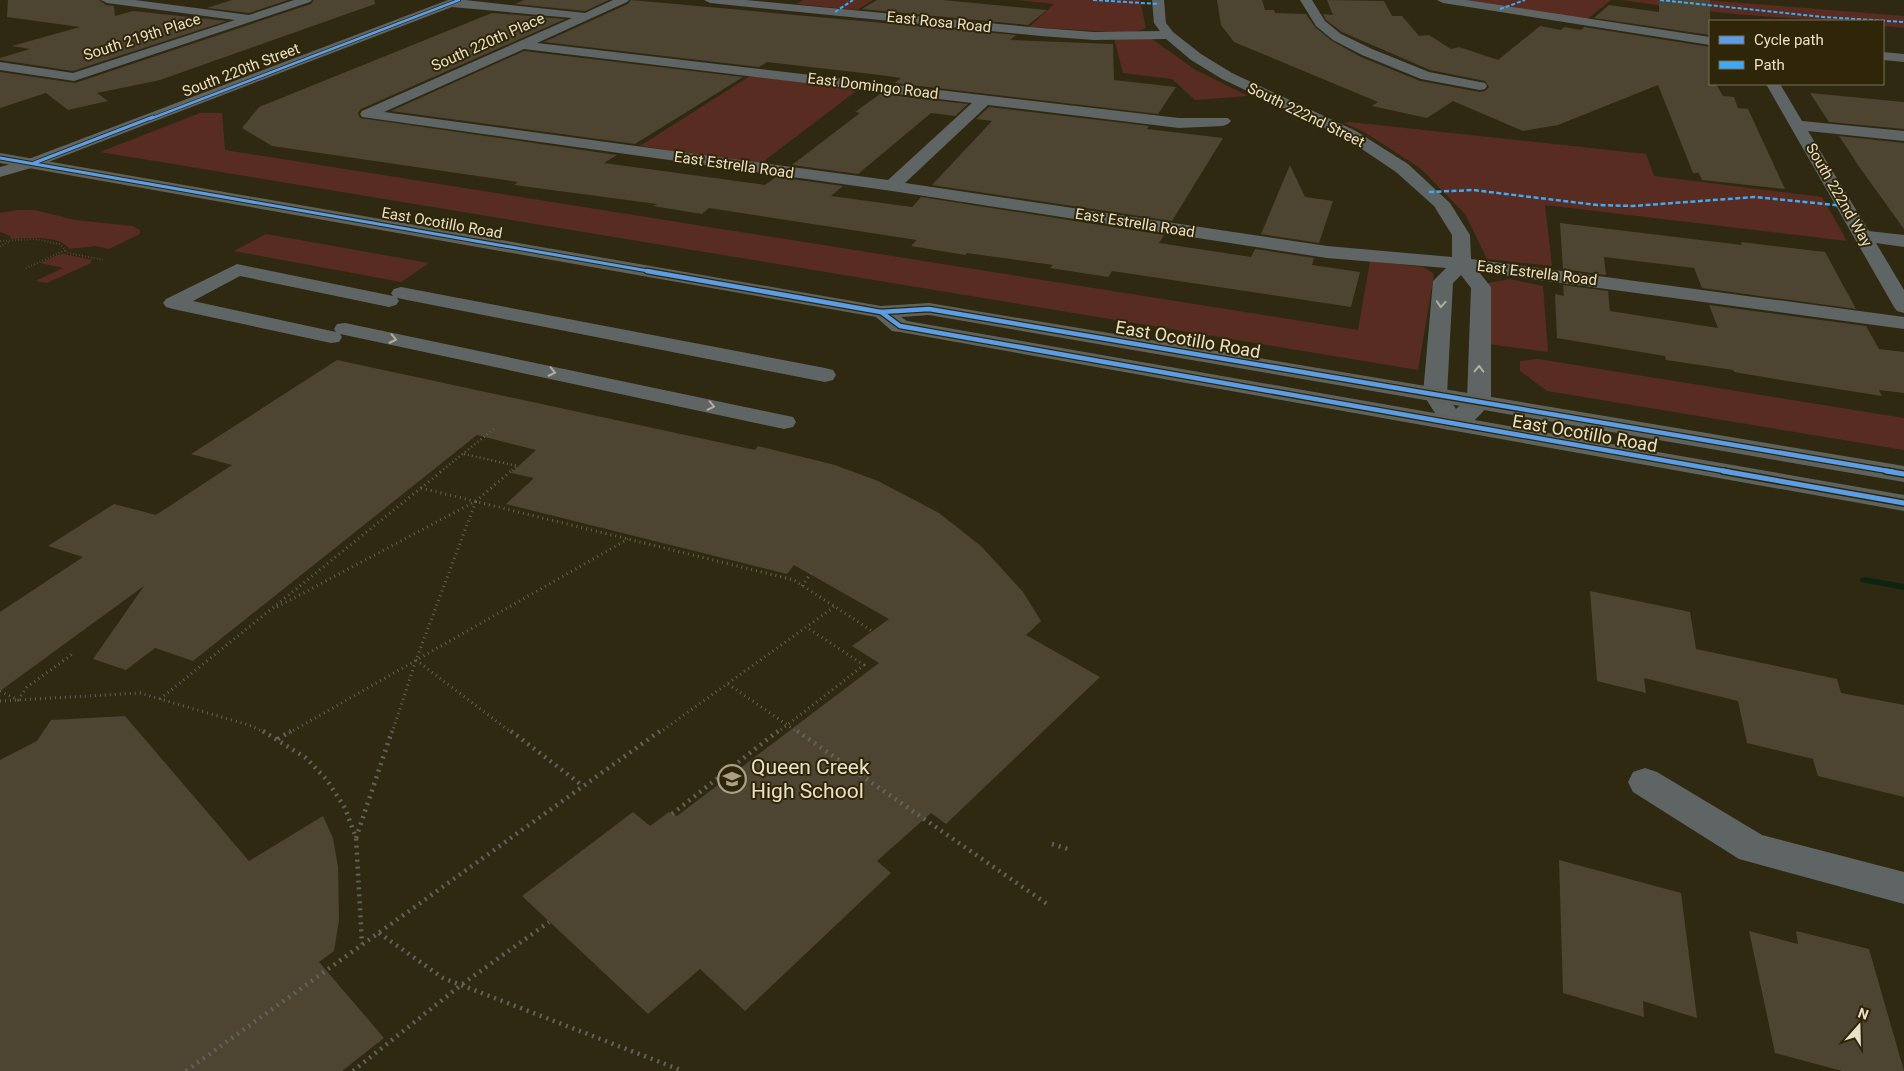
<svg xmlns="http://www.w3.org/2000/svg" width="1904" height="1071" viewBox="0 0 1904 1071" font-family="Roboto,sans-serif">
  <rect width="100%" height="100%" fill="#2f2912"/>
  <path fill="#582c21" d="M803 0H873L857 10 796 4Z
    M1016 0H1140L1146 28 1132 33 1029 27 1054 4Z
    M1460 0H1611L1586 20Z
    M1621 0H1706L1904 16V28L1883 26V21C1795 21 1708 13 1621 0Z
    M1114 39H1152L1194 69 1248 96 1195 100 1172 79 1123 73Z
    M750 76 860 88 760 164 640 146Z
    M200 113H222L225 150 1358 330 1370 261 1423 267 1434 274 1418 370 100 152Z
    M1350 122 1646 154 1654 176 1822 197 1847 241 1545 205 1552 266 1487 259 1465 214 1420 168 1364 132 1344 123Z
    M18 210H35L75 220 132 226 140 230V234L109 249 96 246 69 249C61 235 26 238 11 239L10 236 0 232V213Z
    M266 234 429 263 401 282 234 251Z
    M64 254 93 260 90 261 91 263 47 283 35 281 63 268 40 263 58 255Z
    M1510 279 1543 286 1548 352 1488 344V283Z
    M1538 359 1904 418V450L1547 391 1520 371V361Z"/>
  <g fill="none" stroke-linecap="round" stroke-linejoin="round">
    <path fill="#0e2413" fill-rule="evenodd" d="M1865 577 1904 584V590L1861 582 1860 580 1861 578Z"/>
  </g>
  <path fill="#4e4432" d="M8 0H99L106 5 114 6 115 16 133 11 227 21 73 71 0 60V58L30 49 12 46 80 27 7 17Z
    M232 0H288L249 13 207 8Z
    M314 0H374L375 4 160 80 97 93 108 101 68 110 46 93 0 108V72L75 83 311 4Z
    M524 0H609L585 11 515 4Z
    M631 0 1016 35 1010 40 1113 44 1114 80 1176 87 1158 114 894 83 901 78 880 75 767 62 759 67 544 42 628 4Z
    M877 0H943L1047 10 1028 25 862 9Z
    M1217 0H1262L1265 10H1274L1275 13 1306 14 1315 27 1332 41 1361 57 1420 81 1480 92 1485 91 1489 87 1485 81 1430 70 1342 32 1326 20 1323 14 1333 15 1327 0 1384 1 1392 16H1402L1419 36 1429 35 1451 49 1459 47 1498 60 1540 26 1561 30 1564 27 1581 30 1584 27 1710 47V84H1716L1723 96 1734 97 1738 108 1748 109 1785 189 1702 180 1699 173H1693L1658 85 1558 125 1523 131 1453 101 1427 118 1372 106 1378 102 1234 42 1221 25Z
    M1659 0H1710V35L1594 18 1609 5 1659 12Z
    M492 13 565 19 361 109 358 113 360 118 617 155 604 163 765 185 776 177 843 186 831 196 912 207 921 197 1164 235 1159 243 1251 257 1255 249 1314 258 1312 265 1360 272 1351 307 1112 271 1108 277 1050 268 1053 265 967 253 965 255 911 246 917 240 709 208 702 214 653 206 657 204 514 185 518 182 272 146 242 128 259 107Z
    M524 51 743 77 635 144 391 111Z
    M1810 93 1904 102V129L1829 122Z
    M880 94 968 104 955 116 931 113 858 174 792 165 860 113 855 112Z
    M989 107 1149 126 1147 129 1223 138 1172 221 932 185 992 121 976 119Z
    M1839 136 1904 143V229L1860 168Z
    M1290 165 1305 197 1333 201 1319 243 1261 234Z
    M1560 223 1742 245 1741 242 1825 252 1856 309 1702 288 1694 268 1604 257 1606 275 1563 269Z
    M1563 285 1608 291 1610 311 1718 328 1709 305 1866 326 1879 349 1904 352V393L1879 390 1882 396 1781 380 1734 372 1733 370 1666 360 1665 356 1557 338 1555 294 1564 296Z
    M337 360 755 450 758 446 835 465 878 481 939 513 981 546 1023 592 1041 621 1026 635 1100 677 946 824 931 813 877 861 891 873 745 1011 700 969 648 1014 522 896 633 812 650 826 669 812 677 816 879 663 852 646 889 619 794 565 787 574 506 504 534 478 511 473 536 450 477 435 193 661 155 648 126 670 93 659 144 586 0 691V612L83 557 48 546 114 504 156 515 232 465 191 454Z
    M1590 591 1690 612 1696 649 1837 679 1841 693 1904 705V797L1818 776 1813 759 1747 743 1738 701 1644 678 1646 693 1597 681Z
    M125 716 249 861 323 816 333 838 338 867 339 920 334 951 319 962 384 1038 342 1071H0V760L37 741 51 720Z
    M1559 860 1681 893 1697 1018 1643 1001 1644 1017 1563 993Z
    M1749 931 1798 944 1796 931 1869 949 1904 1071H1842L1775 1053Z"/>
  <g fill="none" stroke-linecap="round" stroke-linejoin="round">
    <path stroke="#616259" stroke-width="2" stroke-dasharray="0.5 2.5" stroke-linecap="butt" d="M0 241 35 239 60 244 68 253 103 260
      M0 246 11 241
      M26 268 66 250"/>
    <path stroke="#616259" stroke-width="2.5" stroke-dasharray="1 3" stroke-linecap="butt" d="M464 454 517 466 510 472
      M440 472 494 429"/>
    <path stroke="#616259" stroke-width="3" stroke-dasharray="1 4" stroke-linecap="butt" d="M421 488 794 580 872 631
      M802 586 811 573
      M277 607 476 501 511 471
      M416 660 512 733
      M728 684 799 733
      M0 691 18 700 27 687 74 653
      M160 699 442 471
      M0 701 140 693 252 726 265 733
      M289 733 628 539
      M392 733 416 660 476 501
      M659 733 834 607
      M777 733 864 665 806 627"/>
    <path stroke="#616259" stroke-width="4.5" stroke-dasharray="2 5" stroke-linecap="butt" d="M263 731 306 758 327 780 345 808 356 838 362 944
      M511 731 583 786
      M797 731 1050 906
      M278 739 291 731
      M672 814 778 731
      M356 838 392 731
      M1052 844 1071 850
      M379 933 443 978 683 1071
      M186 1071 660 731
      M353 1071 461 985 549 922"/>
    <path fill="#5f6564" fill-rule="evenodd" d="M101 0H135L249 15 294 0H312L310 2 74 81 0 70V62L73 73 235 20 107 3Z
      M448 0H465L585 13 613 0H629L627 2 537 43 1179 118H1228L1231 121 1228 124 1223 126 1179 128 988 105 905 183 1327 246 1452 257V235L1434 206 1396 172 1344 137 1222 79 1191 60 1166 39 1094 40 1041 36 710 3 704 0H746L1041 28 1094 32 1160 31 1154 23 1152 0H1164L1166 23 1173 32 1201 54 1232 73 1356 131 1408 164 1450 203 1470 235 1471 259 1904 317V329L1479 272 1491 287V401C1481 416 1464 434 1445 429L1423 394 1433 281 1446 268 1327 258 892 191 362 117 360 114 362 111 572 18 452 7 38 166 0 177V167L26 160ZM524 49 972 103 888 180 384 112ZM1461 275 1471 288 1467 399 1456 409 1447 394 1453 283Z
      M1300 0H1312L1325 21 1341 34 1372 49 1429 72 1480 82 1485 83 1487 86 1485 89 1480 90 1421 79 1362 55 1333 40 1316 26Z
      M1437 0H1466L1710 37V45L1443 3Z
      M1883 52 1904 54V62L1883 60Z
      M1766 84H1780L1802 121 1904 131V141L1808 131 1869 231 1904 235V247L1876 243 1904 290V313L1897 311 1894 307Z
      M237 264 393 296 391 293 394 289 401 287 825 368 833 370 836 375 833 380 825 382 397 298 399 301 396 305 389 307 240 276 193 301 336 332 334 329 337 324 345 323 793 417 796 422 793 427 784 429 340 334 342 337 339 342 331 343 173 309 166 307 163 303 166 299Z
      M1645 768 1657 772 1762 835 1904 872V904L1739 859 1633 792 1628 782 1633 772Z"/>
    <path fill="#5e645d" fill-rule="evenodd" d="M0 153 881 306 929 303 1904 466V482L929 315 901 317 907 321 1904 495V511L900 332 892 331 876 317 0 163Z"/>
    <path stroke="#3fa9f5" stroke-width="2" stroke-dasharray="4 2" stroke-linecap="butt" d="M1093 0 1159 4
      M1660 0 1823 17 1904 22
      M1500 9 1525 0
      M835 12 853 0"/>
    <path stroke="#3fa9f5" stroke-width="2.5" stroke-dasharray="5 2.5" stroke-linecap="butt" d="M1429 192 1473 190 1597 205 1633 206 1755 197 1845 206"/>
    <defs>
      <path id="cycleway-far3" d="M150 119 459 0"/>
      <path id="cycleway-far2" d="M0 158 654 272
        M34 163 153 117"/>
      <path id="cycleway-far1" d="M647 271 881 312 929 309 1894 472
        M881 312 900 326 1730 472"/>
      <path id="cycleway" d="M1723 471 1904 503
        M1886 471 1904 474"/>
    </defs>
    <use href="#cycleway-far3" stroke="#2f260a" stroke-width="4"/>
    <use href="#cycleway-far2" stroke="#2f260a" stroke-width="5"/>
    <use href="#cycleway-far1" stroke="#2f260a" stroke-width="7"/>
    <use href="#cycleway" stroke="#2f260a" stroke-width="8"/>
    <use href="#cycleway-far3" stroke="#5a9eea" stroke-width="2.5"/>
    <use href="#cycleway-far2" stroke="#5a9eea" stroke-width="3"/>
    <use href="#cycleway-far1" stroke="#5a9eea" stroke-width="4.5"/>
    <use href="#cycleway" stroke="#5a9eea" stroke-width="5"/>
  </g>
  <defs><path id="oneway-chevron" d="M-2-3.5L2.5 0L-2 3.5" fill="none" stroke-width="1.6" stroke-linecap="round" stroke-linejoin="round" transform="scale(1.25)"/></defs>
  <g stroke="#b2af9f">
    <use href="#oneway-chevron" transform="translate(1441 304) rotate(94)"/>
    <use href="#oneway-chevron" transform="translate(393 339) rotate(12)"/>
    <use href="#oneway-chevron" transform="translate(1479 369) rotate(-89)"/>
    <use href="#oneway-chevron" transform="translate(552 372) rotate(12)"/>
    <use href="#oneway-chevron" transform="translate(711 406) rotate(12)"/>
  </g>
  <defs>
    <symbol id="school-ring" viewBox="-11 -11 22 22"><circle r="9.5" fill="#2f260a" stroke="#a9a187" stroke-width="1.5"/><path d="M0-5L7-2L0 1L-7-2ZM-4 1L0 2.5L4 1V4Q0 6-4 4Z" fill="#a9a187"/></symbol>
  </defs>
  <g fill-rule="evenodd">
    <use href="#school-ring" x="716" y="763" width="32" height="32"/>
  </g>
  <g text-anchor="middle" dominant-baseline="central" stroke-width="4" stroke-linejoin="round" paint-order="stroke">
    <g font-size="15" fill="#eae1c6" stroke="#2f260a">
      <text transform="translate(939 22) rotate(6)">East Rosa Road</text>
      <text transform="translate(142 37) rotate(-18)">South 219th Place</text>
      <text transform="translate(488 42) rotate(-24)">South 220th Place</text>
      <text transform="translate(241 70) rotate(-21)">South 220th Street</text>
      <text transform="translate(873 86) rotate(7)">East Domingo Road</text>
      <text transform="translate(1306 115) rotate(26)">South 222nd Street</text>
      <text transform="translate(734 165) rotate(8)">East Estrella Road</text>
      <text transform="translate(1839 195) rotate(60)">South 222nd Way</text>
      <text transform="translate(442 223) rotate(10)">East Ocotillo Road</text>
      <text transform="translate(1135 223) rotate(9)">East Estrella Road</text>
      <text transform="translate(1537 273) rotate(7)">East Estrella Road</text>
    </g>
    <g font-size="18" fill="#eae1c6" stroke="#2f260a">
      <text transform="translate(1188 339) rotate(10)">East Ocotillo Road</text>
      <text transform="translate(1585 433) rotate(10)">East Ocotillo Road</text>
    </g>
    <g font-size="21" fill="#eae1c6" stroke="#2f260a" text-anchor="start">
      <text x="751" y="767">Queen Creek<tspan x="751" dy="24">High School</tspan></text>
    </g>
  </g>
  <rect x="1709" y="20" width="175" height="65" fill="#2f260a" stroke="#7a7155"/>
  <rect x="1719" y="36" width="25" height="8" fill="#5a9eea" stroke="#7a7155"/>
  <text x="1754" y="45" font-size="15" fill="#eae1c6">Cycle path</text>
  <rect x="1719" y="61" width="25" height="8" fill="#3fa9f5" stroke="#7a7155"/>
  <text x="1754" y="70" font-size="15" fill="#eae1c6">Path</text>
  <g transform="translate(1859 1026) rotate(20)" stroke="#2f260a" stroke-width="4" paint-order="stroke">
  <path d="M0-4L9 19L0 12L-9 19Z" fill="#eae1c6"/>
  <text y="-8" font-size="14" font-weight="bold" text-anchor="middle" fill="#eae1c6">N</text>
  </g>
</svg>
